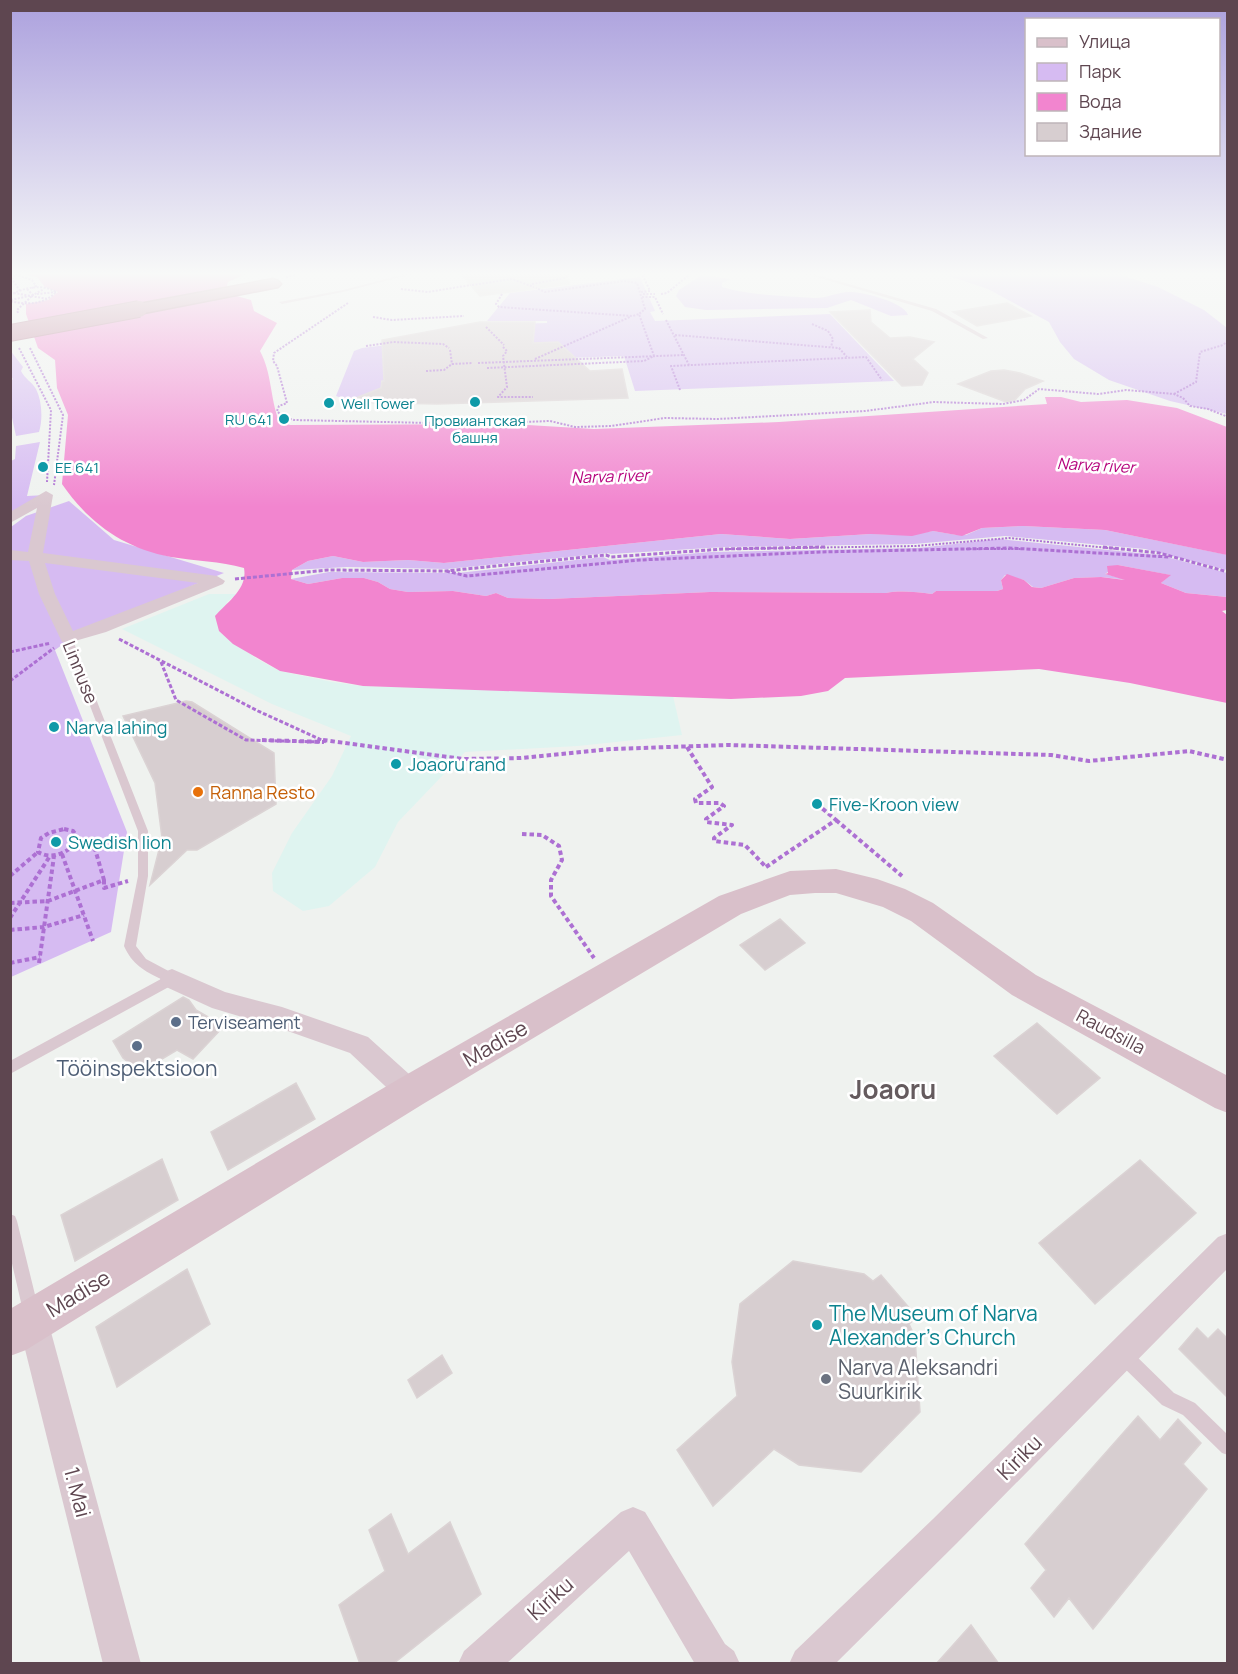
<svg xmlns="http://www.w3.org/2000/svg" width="1238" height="1674" viewBox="0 0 1238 1674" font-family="Manrope,sans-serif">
  <rect width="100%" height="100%" fill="#eff2ef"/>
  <path fill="#d6bbf2" d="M940 273H1115L1158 287 1204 310 1227 328V414L1170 401 1109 380 1074 359 1060 342 1049 322 988 289Z
    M702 275 730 279 722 283V287C747 295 786 296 813 298 825 299 837 292 850 292 863 292 904 302 908 315L891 316 851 300 827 308 706 310 685 307 676 296 679 290Z
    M640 277 655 311 650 312 655 321 830 314 894 381 635 391 624 356 483 361 482 325 547 323V321H487L510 293Z
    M395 344 404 348 382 350V358L392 357 389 380 381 381V390L463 403 345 399 336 396 354 351 362 348Z
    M10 350 23 367 21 371C25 379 32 382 36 389 42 401 43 419 39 432L16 436 11 413V381L13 379 11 376Z
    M40 442 27 496 46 495 11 519V461L15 459 16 446Z
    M69 501 114 540 224 573 84 629 55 650 127 832 111 932 11 977V527L26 516Z
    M1023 526 1105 530 1228 555 1227 570 1145 549 1005 536 914 544 725 547 611 554 608 553 447 569 347 567 292 570 308 561 333 556 363 562 408 560 444 563 721 534 790 539 871 534 909 535 933 531 957 535H966L982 528Z
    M999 539 1159 555 1227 573 1228 597 1186 593 1161 583 1170 575 1118 565 1105 574 1128 580 1101 577 1074 578 1041 588 1033 587 1024 580 1005 575 1001 580 1003 589 997 591H936L932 594C917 592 900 590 886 593L710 592 549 599 508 598 496 593 486 596 453 591 408 592 390 589 378 582 364 578H342L308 584 291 579 329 572 458 573 603 557 610 560 711 552 918 548Z"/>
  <path fill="#dff4f0" d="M209 594H237L227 602 219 631 257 659 280 671 332 682 363 686 673 696 682 735 578 746 465 752 398 822 375 867 329 906 303 911 273 891 272 873 292 833 332 776 351 736 272 704 122 629Z"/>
  <path fill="#f285cf" d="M27 273H248L228 282 226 289 233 295 251 300 254 311 277 323 260 351C272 373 270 398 279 421L290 425 511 424 594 429 779 422 1047 404 1045 397H1061L1081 402 1127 400 1177 408 1227 427V555L1105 530 1023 526 982 528 962 536 933 531 912 536 871 534 790 539 721 534 444 563 408 560 363 562 333 556 308 561 292 570 291 579 308 584 342 578H364L378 582 390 589 408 592 453 591 486 596 496 593 508 598 549 599 710 592 886 593C900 590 917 592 932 594L936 591H997L1003 589 1001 580 1007 574 1024 580 1032 587 1041 588 1074 578 1101 577 1125 580 1105 574 1108 573 1107 566 1118 565 1171 575 1161 583 1186 593 1227 597V610L1222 611 1227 615V703L1130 683 1039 669 845 678 828 691 801 696 731 699 363 686 280 671 233 644 219 631 215 616C227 602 248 589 244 568 220 561 195 561 171 557 123 548 89 523 62 484L68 415 57 388 55 360 38 348 26 314V304L48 300 58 292 45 287 37 277 25 275Z"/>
  <path fill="#d7ced0" stroke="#dbd3d4" stroke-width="1.5" d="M460 273H568L569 284 480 296Z
    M1007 303 1031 316 977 326 953 312Z
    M870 310 871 322 890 338 910 337 934 342 913 359 928 373 922 385 902 386 830 312Z
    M480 322H535L533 343 558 342 590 371 622 369 628 398 437 404 346 402 381 388 382 381H384L382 340Z
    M1004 370 1020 373 1043 381 1025 389 1015 400 1006 402 958 384 991 371Z
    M186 701 192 702 274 753 276 804 197 850H187L150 885 162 838 155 783 123 716Z
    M780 919 805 943 765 970 740 945Z
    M183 997 189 1000 196 1010 224 1026 193 1059 177 1050 152 1065 150 1062 138 1070 123 1058 113 1041Z
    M1037 1023 1100 1078 1057 1114 994 1056Z
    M296 1083 315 1119 228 1170 211 1132Z
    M162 1159 178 1200 75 1261 61 1215Z
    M1140 1160 1196 1213 1095 1304 1039 1243Z
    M793 1261 864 1274 873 1281 881 1275 917 1317 909 1324 915 1337 920 1412 861 1472 799 1465 774 1449 713 1506 677 1450 737 1396 732 1362 740 1304Z
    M187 1269 210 1324 117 1387 96 1327Z
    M1197 1328 1208 1339 1218 1329 1227 1338V1397L1179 1349Z
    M442 1355 452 1373 417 1398 408 1380Z
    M1138 1416 1160 1440 1178 1419 1201 1443 1183 1464 1207 1489 1093 1629 1069 1598 1054 1617 1031 1588 1046 1570 1025 1544Z
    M391 1514 408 1554 450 1522 481 1594 393 1664H360L339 1605 385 1571 369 1530Z
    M971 1625 999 1664H936Z"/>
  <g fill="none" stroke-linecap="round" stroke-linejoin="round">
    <defs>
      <path id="highway" d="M273 279 278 281 281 284 278 287 139 314 131 309 139 304Z"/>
    </defs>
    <use href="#highway" stroke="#ad6f86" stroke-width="3"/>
    <path stroke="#ad70d3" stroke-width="2" stroke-dasharray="2 1.5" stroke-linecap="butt" d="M12 273 32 280 36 286 32 288
      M15 275 12 279 20 291
      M286 277 296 275
      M532 284 565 278 570 273
      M472 285 512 279 534 287
      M401 289 428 292 471 285
      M641 292 650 291 643 276 645 274
      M14 293 48 299
      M37 294 56 292
      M502 294 496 304 499 307 633 316 639 314
      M643 294H655
      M661 294 667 293 691 273
      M10 295C24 288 41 283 56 292 44 305 26 305 10 301
      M642 297H655L663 314
      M11 300 33 295 44 289
      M348 303 274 353 273 361 277 366 287 403 279 406 277 411 283 417 294 420 430 423 433 420 482 421 496 418 523 422 550 421 575 427 611 426 665 418 718 419 865 411 934 402 1003 404 1024 400 1039 389 1098 394 1126 390 1174 394 1183 398 1190 406 1208 409 1228 417
      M18 313 17 310 33 295 27 289
      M373 317 392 320 464 316
      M666 320 689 365
      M812 324 828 331 833 339 831 347
      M486 327 504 345
      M675 335 839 348 847 357
      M366 346 393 342 443 344 449 348
      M503 347 507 351 503 356 507 387 498 397H533
      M19 348 51 410 47 482
      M30 348 63 415 54 485
      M450 350 452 364
      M535 359 630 317
      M478 363 684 355
      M487 368 644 361 654 356 639 314 645 309 637 283 624 281 545 292 536 288
      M426 371 444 370 452 364 473 363
      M680 390 671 366 866 357 882 380
      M1174 394 1196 382 1200 352 1223 345 1228 341
      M729 549 916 546 1009 538 1118 549
      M966 549H1025"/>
    <path stroke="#ad70d3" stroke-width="3" stroke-dasharray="4 2" stroke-linecap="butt" d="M1103 547 1159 553 1228 572
      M446 571 467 576 640 560 820 552 1009 548 1169 557
      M235 579 328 570 446 571 606 555 611 557 723 549 825 547
      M119 639 258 711 326 742
      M10 652 51 643
      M161 662 176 700 246 740 320 742
      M10 681 54 648"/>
    <path stroke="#ad70d3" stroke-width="4" stroke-dasharray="4.5 3" stroke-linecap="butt" d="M262 740 324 742
      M323 740 463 759 521 758 611 749 728 745 1051 755 1089 761 1189 751 1228 760
      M687 747 712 787 695 799 696 803H720L724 806 706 819V822L732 825 714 838V841L745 845 766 867
      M836 820 902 876
      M64 829 73 831 76 835 72 847C61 855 50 859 38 852L41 838 49 833Z
      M522 834 542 835 559 846 562 860 551 880V896L594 958
      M62 854 93 941
      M766 867 836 820 817 804
      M10 876 38 852
      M104 880V888L128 881
      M10 903 48 901 104 880 95 849 76 839
      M10 918 50 856
      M10 930 44 927 84 915
      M10 963 40 957
      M39 963 54 856"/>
    <path fill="#dac8d0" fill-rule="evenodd" d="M409 273H416L343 292 282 304 279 302 343 290Z
      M803 273H810L936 309 988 338 983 339 932 311Z
      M68 635 72 638 148 831V876L136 946 146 959 176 975 178 979 176 983 10 1074V1061L161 979C144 971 132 964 124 946L138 876V831L64 638Z
      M10 1214 15 1216 17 1221 39 1311 36 1316 31 1319 26 1316 23 1311 10 1255Z
      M1124 1348 1130 1350 1174 1393 1195 1403 1228 1435V1455L1222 1453 1183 1415 1162 1405 1118 1362 1116 1356 1118 1350Z"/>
    <path fill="#dac8d0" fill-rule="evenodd" d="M46 491 53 495 43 553 217 576 225 581 223 584 106 632 68 643 62 642 39 594 29 561 10 560V550L28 552 37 508 10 523V512ZM45 563 198 583 73 631 55 594Z
      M172 969 225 992 282 1007 368 1037 419 1083 423 1092 419 1101 410 1104 401 1101 350 1053 282 1029 212 1008 164 986 160 979 164 972Z
      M1228 1233V1268L957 1543 835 1664H789L795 1651 933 1519 1218 1237Z
      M33 1306 44 1310 48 1321 141 1664H103L18 1321 22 1310Z
      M633 1507 645 1512 725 1644 734 1651 740 1664H695L629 1551 506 1664H458L464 1651 621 1512Z"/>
    <path fill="#d9c0ca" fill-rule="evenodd" d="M836 869 877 879 905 889 933 903 1036 975 1228 1076V1113L1215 1108 1012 995 911 921 883 907 836 893H815L790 895 741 914 423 1104 26 1350 10 1356V1309L397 1080 719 896 790 871Z"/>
    <use href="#highway" fill="#c1839b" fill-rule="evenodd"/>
    <defs>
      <path id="highway-bridge" d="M10 333 139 309"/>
    </defs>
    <use href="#highway-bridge" stroke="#ad6f86" stroke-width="18" stroke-linecap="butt"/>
    <use href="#highway-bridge" stroke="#c1839b" stroke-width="16"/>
  </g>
  <linearGradient id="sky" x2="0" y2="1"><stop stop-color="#aca1de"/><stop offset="0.54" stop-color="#f8f9f8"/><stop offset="1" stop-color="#f8f9f8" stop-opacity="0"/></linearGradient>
  <rect width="1238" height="507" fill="url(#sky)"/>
  <g fill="#0f9aa8" stroke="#fff" stroke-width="2">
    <circle cx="475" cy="402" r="6"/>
    <circle cx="329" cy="403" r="6"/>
    <circle cx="284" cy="419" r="6"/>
    <circle cx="43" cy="467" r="6"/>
    <circle cx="54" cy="727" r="6"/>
    <circle cx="396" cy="764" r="6"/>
    <circle cx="817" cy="804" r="6"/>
    <circle cx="56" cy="842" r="6"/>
    <circle cx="817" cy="1325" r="6"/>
  </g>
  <circle fill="#e8710a" stroke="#fff" stroke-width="2" cx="198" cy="792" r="6"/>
  <g fill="#5c6f8a" stroke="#fff" stroke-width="2">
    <circle cx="176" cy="1022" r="6"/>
    <circle cx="137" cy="1046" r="6"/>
  </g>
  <circle fill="#6b7280" stroke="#fff" stroke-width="2" cx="826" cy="1379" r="6"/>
  <g text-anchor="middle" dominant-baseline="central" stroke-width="5" stroke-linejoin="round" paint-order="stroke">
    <g font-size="15" fill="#0d838f" stroke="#fff" text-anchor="start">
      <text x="341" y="403">Well Tower</text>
      <text x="272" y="419" text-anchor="end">RU 641</text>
      <text x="475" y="420" text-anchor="middle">Провиантская<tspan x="475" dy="17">башня</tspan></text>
      <text x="55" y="467">EE 641</text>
    </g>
    <g font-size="16" font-style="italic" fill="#b5027c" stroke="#fff">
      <text transform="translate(1096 465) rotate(3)">Narva river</text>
      <text transform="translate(610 476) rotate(-2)">Narva river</text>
    </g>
    <g font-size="18" fill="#5e4650" stroke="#fff">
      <text transform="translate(81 672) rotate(68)">Linnuse</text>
      <text transform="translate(1111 1031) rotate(28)">Raudsilla</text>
    </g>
    <g font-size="18" fill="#0d838f" stroke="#fff" text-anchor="start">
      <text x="66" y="727">Narva lahing</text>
      <text x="408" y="764">Joaoru rand</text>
      <text x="829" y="804">Five-Kroon view</text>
      <text x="68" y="842">Swedish lion</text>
    </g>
    <g font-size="18" fill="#c56008" stroke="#fff" text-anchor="start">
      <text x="210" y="792">Ranna Resto</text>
    </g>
    <g font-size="18" fill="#4e5e75" stroke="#fff" text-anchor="start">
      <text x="188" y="1022">Terviseament</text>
    </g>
    <g font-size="21" fill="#5e4650" stroke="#fff">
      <text transform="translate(495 1043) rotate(-30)">Madise</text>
      <text transform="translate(78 1293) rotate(-31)">Madise</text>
      <text transform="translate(1019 1457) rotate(-45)">Kiriku</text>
      <text transform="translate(78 1492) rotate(75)">1. Mai</text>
      <text transform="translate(550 1598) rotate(-42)">Kiriku</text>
    </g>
    <g font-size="21" fill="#4e5e75" stroke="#fff">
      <text x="137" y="1068">Tööinspektsioon</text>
    </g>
    <g font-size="21" fill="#0d838f" stroke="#fff" text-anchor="start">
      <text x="829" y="1313">The Museum of Narva<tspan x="829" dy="24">Alexander's Church</tspan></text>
    </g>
    <g font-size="21" fill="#5b616d" stroke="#fff" text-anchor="start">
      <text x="838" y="1367">Narva Aleksandri<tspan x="838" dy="24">Suurkirik</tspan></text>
    </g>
    <g font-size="26" font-weight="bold" fill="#655b5e" stroke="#fff">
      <text x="893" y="1089">Joaoru</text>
    </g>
  </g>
  <rect width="1238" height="1674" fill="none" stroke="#5e4650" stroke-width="24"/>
  <rect x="1025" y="18" width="195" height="138" fill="#ffffff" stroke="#bfb5b9" stroke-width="1.5"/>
  <rect x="1037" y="38" width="30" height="9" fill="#d9c0ca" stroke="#bfb5b9" stroke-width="1.5"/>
  <text x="1079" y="48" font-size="18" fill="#5e4650">Улица</text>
  <rect x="1037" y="63" width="30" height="18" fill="#d6bbf2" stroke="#bfb5b9" stroke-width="1.5"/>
  <text x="1079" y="78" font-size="18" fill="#5e4650">Парк</text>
  <rect x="1037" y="93" width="30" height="18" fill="#f285cf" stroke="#bfb5b9" stroke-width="1.5"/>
  <text x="1079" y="108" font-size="18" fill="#5e4650">Вода</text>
  <rect x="1037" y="123" width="30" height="18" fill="#d7ced0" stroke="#bfb5b9" stroke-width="1.5"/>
  <text x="1079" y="138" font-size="18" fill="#5e4650">Здание</text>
</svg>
